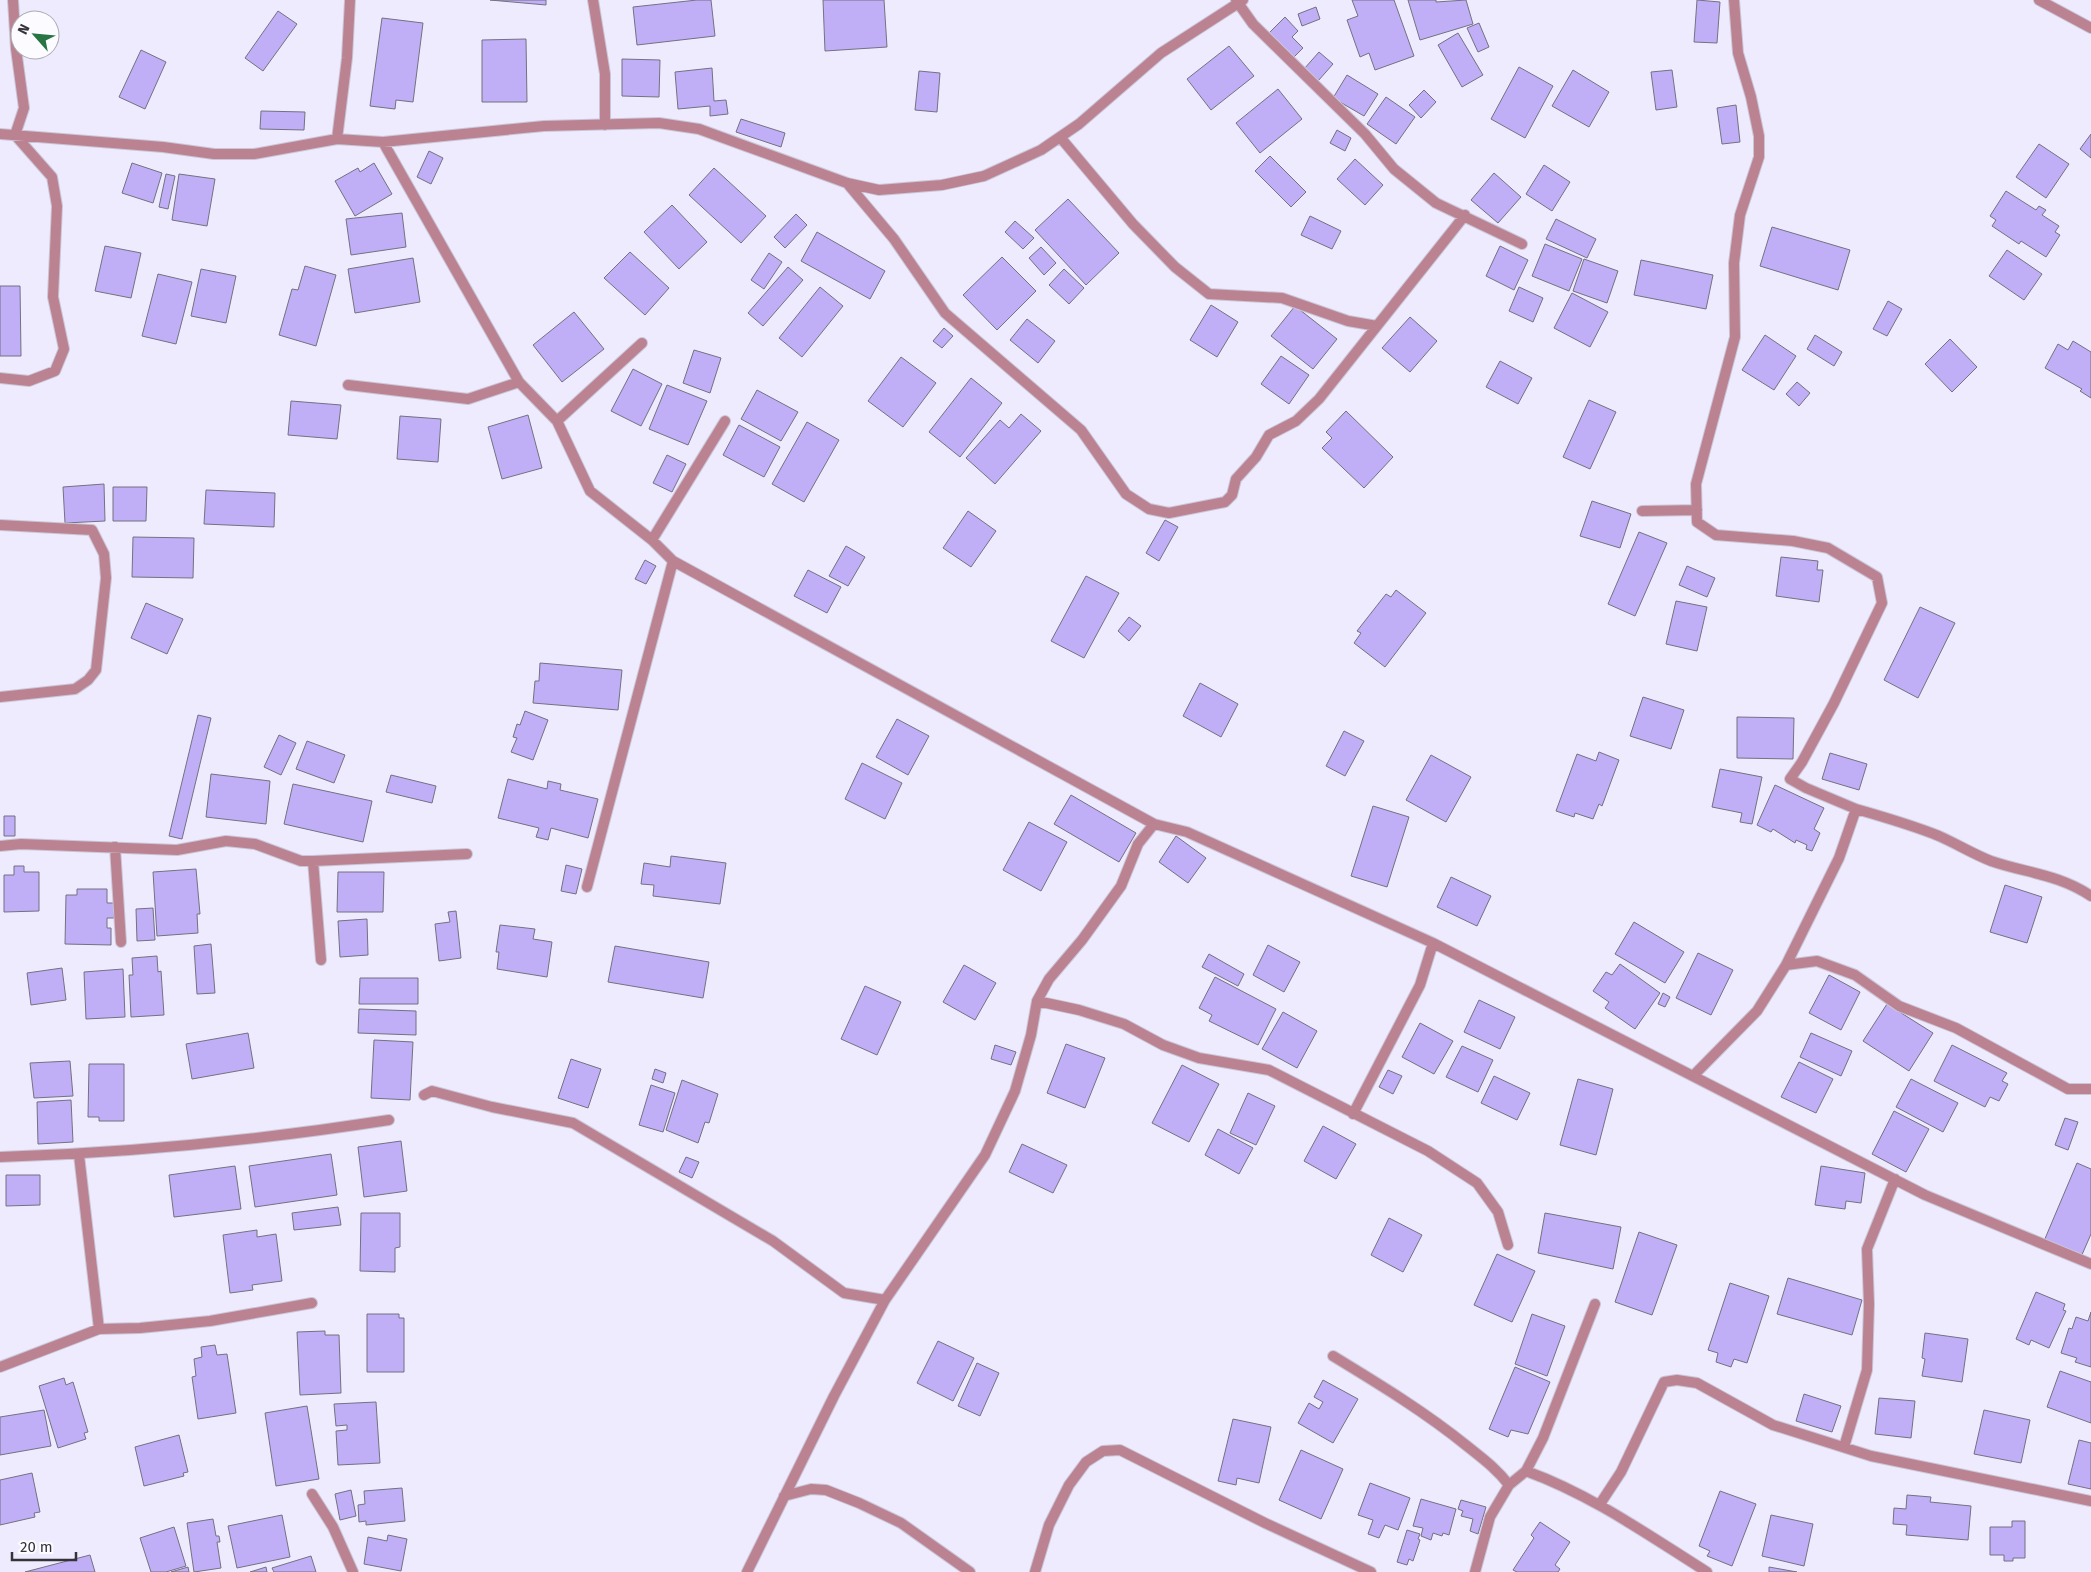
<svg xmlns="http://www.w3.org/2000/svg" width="2091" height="1572" viewBox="0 0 2091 1572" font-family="'Fira Sans',sans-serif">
  <rect width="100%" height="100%" fill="#efebfe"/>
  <path fill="#c0aff7" stroke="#747181" d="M490 0H546V5Z
    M697 0H711L715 36 637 45 633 7Z
    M823 0H884L887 47 825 51Z
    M1352 0H1394L1414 56 1375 70 1369 53 1360 57 1347 20 1358 16Z
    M1408 0H1436V2L1466 0 1473 24 1420 40Z
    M1697 0 1720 2 1717 43 1694 42Z
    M1316 7 1320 19 1302 26 1298 14Z
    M278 11 297 24 263 71 245 58Z
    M1285 17 1298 31 1292 37 1303 48 1291 60 1267 35Z
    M382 18 423 23 413 102 396 100 395 109 370 106Z
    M1479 23 1489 47 1478 52 1467 28Z
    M1458 33 1483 75 1462 87 1438 45Z
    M526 39 527 102H482V40Z
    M1229 46 1254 76 1211 110 1187 79Z
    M141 50 166 62 145 109 119 97Z
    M1319 52 1333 64 1318 81 1304 69Z
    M622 59 660 60 659 97 622 96Z
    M1519 67 1553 86 1525 138 1491 119Z
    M712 68 714 101 726 100 728 114 710 116V106L678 109 675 72Z
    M1573 70 1609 92 1589 127 1552 106Z
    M1672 70 1677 107 1656 110 1651 72Z
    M919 71 940 73 937 112 915 110Z
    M1347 75 1378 94 1364 116 1333 98Z
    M1278 89 1302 119 1260 153 1236 123Z
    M1424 90 1436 102 1421 118 1409 105Z
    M1386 97 1415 117 1396 144 1367 124Z
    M1736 105 1740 142 1722 144 1717 108Z
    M261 111 305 112 304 130 260 129Z
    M741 119 785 133 781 147 736 132Z
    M1337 130 1351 138 1345 151 1330 143Z
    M2091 134V158L2080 149Z
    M2039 144 2069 164 2046 198 2016 177Z
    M429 151 443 158 431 184 417 177Z
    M1270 156 1306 192 1291 207 1255 171Z
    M1355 159 1383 185 1365 205 1337 179Z
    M132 163 162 173 153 203 122 193Z
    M374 163 392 194 355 216 335 181 358 168 360 172Z
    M1544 165 1570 182 1552 211 1526 194Z
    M714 168 766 216 741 243 689 195Z
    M1494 173 1521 197 1498 223 1471 200Z
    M166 174 175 176 168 209 159 207Z
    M179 174 215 179 207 226 172 220Z
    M2006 191 2036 210 2039 206 2046 210 2042 215 2059 226 2055 232 2060 235 2046 257 2021 241 2019 244 1992 226 1996 220 1990 216Z
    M1068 199 1119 253 1086 285 1035 230Z
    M672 205 707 242 679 269 644 232Z
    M402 213 406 247 351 255 346 219Z
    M796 214 807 225 785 248 774 237Z
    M1310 216 1341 231 1332 249 1301 235Z
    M1556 219 1596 239 1587 258 1546 239Z
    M1015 221 1034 238 1023 249 1005 232Z
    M1772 227 1850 250 1838 290 1760 266Z
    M817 232 885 271 870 299 801 261Z
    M1545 244 1582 259 1569 291 1532 276Z
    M105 246 141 253 131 298 95 291Z
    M1500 246 1528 260 1514 290 1486 276Z
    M1041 247 1056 263 1044 275 1029 258Z
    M2007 250 2042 274 2024 300 1989 276Z
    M630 252 669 288 645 315 604 278Z
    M769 253 782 262 764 289 751 280Z
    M1002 257 1036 291 997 330 963 295Z
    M413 258 420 302 355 313 348 269Z
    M1584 259 1618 271 1607 303 1573 291Z
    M1641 260 1713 275 1706 309 1634 295Z
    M305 266 336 275 316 346 279 335 292 289 298 290Z
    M788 267 803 280 763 326 748 313Z
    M201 269 236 276 226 323 191 316Z
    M1064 269 1084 288 1069 304 1049 285Z
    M158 274 192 282 176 344 142 336Z
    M0 286H20L21 356H0Z
    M820 287 843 306 802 357 779 338Z
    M1519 287 1543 298 1533 322 1509 311Z
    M1572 293 1608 312 1590 347 1554 328Z
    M1888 301 1902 309 1887 336 1873 329Z
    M1211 305 1238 322 1217 357 1190 340Z
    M1295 306 1337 339 1313 369 1271 336Z
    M574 312 604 349 562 382 533 345Z
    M1410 317 1437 341 1410 372 1382 348Z
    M1027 319 1055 341 1038 363 1010 340Z
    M944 328 953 336 942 348 933 341Z
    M1765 335 1796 356 1774 390 1742 370Z
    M1815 335 1842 352 1834 366 1807 349Z
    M1950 339 1977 367 1952 392 1925 364Z
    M2073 341 2091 352V398L2080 391 2082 389 2045 368 2058 344 2068 350Z
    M694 350 721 358 710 393 683 383Z
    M1281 356 1309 375 1289 404 1261 384Z
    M901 357 936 383 903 427 868 401Z
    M1500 361 1532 378 1518 404 1486 387Z
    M633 369 662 384 641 426 611 411Z
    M971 378 1002 403 960 457 929 432Z
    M1797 382 1810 393 1799 406 1786 394Z
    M667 385 707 401 688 445 649 429Z
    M757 390 798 412 781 441 741 419Z
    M1589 400 1616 412 1590 469 1563 457Z
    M291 401 341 405 337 439 288 435Z
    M1346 411 1393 457 1364 488 1322 448 1332 438 1326 432Z
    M1021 414 1041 431 995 484 966 458 1000 420 1009 428Z
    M528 415 542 468 502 479 488 427Z
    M400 416 441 419 438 462 397 459Z
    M807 422 839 440 804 502 772 484Z
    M739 425 780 447 764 477 723 455Z
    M667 455 686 464 672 492 653 483Z
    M104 484 105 521 65 523 63 487Z
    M113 487H147L146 521H113Z
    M206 490 275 493 274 527 204 524Z
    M1592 501 1631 514 1620 548 1580 536Z
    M968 511 996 531 971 567 943 548Z
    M1165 520 1178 527 1159 561 1146 553Z
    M1639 532 1667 543 1635 616 1608 604Z
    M133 537 194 538 193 578 132 577Z
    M846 546 865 557 848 586 829 576Z
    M1781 557 1818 561 1817 570H1823L1819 602 1776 596Z
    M645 560 656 566 646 584 635 579Z
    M1687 566 1715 578 1707 597 1679 585Z
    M808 570 841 587 827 613 794 596Z
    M1086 576 1119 593 1084 658 1051 641Z
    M1396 590 1426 613 1385 667 1354 643 1361 633 1357 631 1386 594 1391 597Z
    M1676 601 1707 607 1697 651 1666 644Z
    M146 603 183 619 167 654 131 638Z
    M1920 607 1955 623 1918 698 1884 680Z
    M1129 617 1141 626 1129 641 1118 631Z
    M540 663 622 670 618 710 533 703 535 681H539Z
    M1200 683 1238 704 1221 737 1183 716Z
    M1643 697 1684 710 1671 749 1630 736Z
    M525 711 548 720 533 760 511 752 517 738 513 737 517 724 520 725Z
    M198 715 211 718 182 839 169 836Z
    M1737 717 1794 718 1793 759 1737 758Z
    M897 719 929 736 908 775 876 757Z
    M1344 731 1364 741 1345 776 1326 766Z
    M279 735 296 743 281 775 264 767Z
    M307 741 345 755 334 783 296 769Z
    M1599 752 1619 760 1602 806 1599 804 1593 819 1575 813 1574 817 1556 811 1577 754 1596 761Z
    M1830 753 1867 764 1859 790 1822 779Z
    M1431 755 1471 777 1446 822 1406 800Z
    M862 763 902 783 885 819 845 799Z
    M1720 769 1762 777 1752 824 1740 822 1742 813 1712 807Z
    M211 774 270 781 266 824 206 817Z
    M391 775 436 786 432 803 386 792Z
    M508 779 547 789 548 781 561 784 560 790 598 799 588 838 551 828 548 840 536 837 539 828 498 818Z
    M293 784 372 801 363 842 284 824Z
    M1775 785 1824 808 1814 829 1820 833 1812 851 1806 849 1807 845 1796 840 1795 843 1773 829 1771 832 1757 825Z
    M1071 795 1136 833 1119 862 1054 824Z
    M1373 806 1409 817 1387 887 1351 876Z
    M4 816H15V836H4Z
    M1029 822 1067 842 1041 891 1003 870Z
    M1176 836 1206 858 1188 883 1159 862Z
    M671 856 726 863 720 904 653 896 654 885 641 884 644 863 670 867Z
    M566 865 582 869 576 894 561 891Z
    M14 866H24V872H39V911L4 912V875H14Z
    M196 869 200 914H197L198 933 157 936 153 872Z
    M338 872H384L383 912H337Z
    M1451 877 1491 896 1477 926 1437 907Z
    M2005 885 2042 897 2027 943 1990 932Z
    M77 889H107V903H114V918H107V928H111V945L65 944 66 895H77Z
    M153 908 155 940 137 941 136 909Z
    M456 911 461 958 439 961 435 924 450 922 448 912Z
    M367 919 368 955 340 957 338 921Z
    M1634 922 1684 952 1665 983 1615 954Z
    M500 925 535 929 533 939 552 942 547 977 497 969 499 952H496Z
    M211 944 215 993 197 994 194 946Z
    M1268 945 1300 962 1284 992 1253 975Z
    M615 946 709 962 703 998 608 982Z
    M1698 953 1733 970 1711 1015 1676 998Z
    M1209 954 1244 974 1238 986 1202 967Z
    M157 956 158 972 161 971 164 1015 131 1017 129 975H133L132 958Z
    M1620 964 1660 993 1635 1029 1605 1008 1609 1002 1593 991 1606 972 1612 975Z
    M964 965 996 983 975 1020 943 1002Z
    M62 968 66 1000 31 1005 27 973Z
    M123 969 125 1017 86 1019 84 972Z
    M1829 975 1860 992 1841 1030 1809 1013Z
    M1215 977 1276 1009 1258 1045 1209 1021 1212 1015 1199 1008Z
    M360 978H418V1004H359Z
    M865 986 901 1002 877 1055 841 1039Z
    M1663 993 1670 997 1665 1007 1658 1004Z
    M1479 1000 1515 1017 1500 1049 1464 1032Z
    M1887 1004 1933 1033 1909 1071 1863 1041Z
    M359 1009 416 1011V1035L358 1033Z
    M1283 1012 1317 1031 1297 1068 1262 1049Z
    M1420 1023 1453 1041 1434 1074 1402 1057Z
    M248 1033 254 1068 192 1079 186 1044Z
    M1811 1033 1852 1051 1841 1076 1800 1057Z
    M374 1040 413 1042 410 1100 371 1098Z
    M1066 1044 1105 1058 1085 1108 1047 1093Z
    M995 1045 1016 1052 1011 1065 991 1059Z
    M1952 1045 2007 1073 2002 1081 2008 1084 1999 1101 1990 1097 1985 1107 1934 1081Z
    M1462 1046 1493 1060 1478 1092 1446 1077Z
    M571 1059 601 1069 588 1108 558 1098Z
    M70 1061 73 1096 34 1098 30 1063Z
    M1799 1062 1833 1079 1816 1113 1781 1097Z
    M89 1064H124V1121H99V1117H88Z
    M1182 1065 1219 1084 1189 1142 1152 1123Z
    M655 1069 666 1073 663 1083 652 1079Z
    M1388 1070 1402 1076 1393 1094 1379 1087Z
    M1494 1076 1530 1093 1517 1120 1481 1103Z
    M1578 1079 1613 1089 1596 1155 1560 1145Z
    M1911 1079 1958 1103 1943 1132 1896 1107Z
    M682 1080 718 1094 709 1123 705 1122 698 1143 666 1130Z
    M651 1085 675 1093 663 1132 639 1125Z
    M1248 1093 1275 1106 1256 1145 1230 1133Z
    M71 1100 73 1142 38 1144 37 1102Z
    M1894 1111 1929 1129 1906 1172 1872 1154Z
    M2065 1118 2078 1122 2068 1150 2055 1145Z
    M1323 1126 1356 1144 1336 1179 1304 1161Z
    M1218 1129 1253 1148 1239 1174 1205 1155Z
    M401 1141 407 1191 364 1197 358 1147Z
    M1022 1144 1067 1165 1053 1193 1009 1172Z
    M331 1154 337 1195 255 1207 249 1166Z
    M686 1157 699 1162 692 1178 679 1172Z
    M2077 1163 2091 1169V1234L2081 1257 2044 1241Z
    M235 1166 241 1209 174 1217 169 1175Z
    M1821 1166 1865 1173 1861 1203 1846 1201 1845 1209 1815 1205Z
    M6 1175H40V1205L6 1206Z
    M338 1207 341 1225 294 1230 292 1213Z
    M361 1213H400V1247L395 1248V1272L360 1271Z
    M1545 1213 1621 1227 1613 1269 1538 1253Z
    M1389 1218 1422 1235 1403 1272 1371 1255Z
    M257 1230V1237L276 1234 282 1281 252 1285 253 1290 230 1293 223 1235Z
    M1639 1232 1677 1245 1652 1315 1615 1302Z
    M1497 1254 1535 1271 1512 1322 1474 1305Z
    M1788 1278 1862 1300 1852 1335 1777 1314Z
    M1730 1283 1769 1296 1747 1363 1734 1359 1731 1367 1716 1362 1718 1353 1708 1350Z
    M2036 1292 2065 1304 2063 1310 2066 1311 2049 1348 2031 1340 2029 1345 2016 1339Z
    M2091 1312V1367L2075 1362 2077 1358 2061 1353 2069 1328 2072 1329 2076 1317 2088 1321Z
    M367 1314H399V1318H404V1372H367Z
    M1532 1314 1565 1326 1547 1376 1515 1364Z
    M325 1331V1335H339L341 1393 300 1395 297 1332Z
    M1925 1333 1968 1339 1962 1382 1922 1376 1925 1359 1922 1358Z
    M938 1341 974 1358 953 1401 917 1383Z
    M215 1345 217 1355 227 1354 236 1413 198 1419 192 1377 196 1376 194 1359 202 1357 201 1347Z
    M977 1363 999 1373 980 1416 958 1406Z
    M1515 1367 1550 1382 1528 1434 1511 1430 1508 1437 1489 1429Z
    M2060 1371 2091 1382V1423L2047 1407Z
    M64 1378 66 1385 73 1382 88 1432 84 1433 86 1439 58 1448 39 1386Z
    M1323 1380 1358 1399 1333 1443 1298 1423 1309 1403 1319 1409 1323 1402 1314 1397Z
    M1804 1394 1841 1406 1832 1432 1796 1421Z
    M1879 1398 1915 1401 1911 1438 1875 1434Z
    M376 1402 380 1463 338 1465 336 1431 347 1430V1425L336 1426 334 1404Z
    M307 1406 319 1479 276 1486 265 1413Z
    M44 1410 51 1446 0 1455V1417Z
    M1984 1410 2030 1420 2021 1463 1974 1454Z
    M1233 1419 1271 1427 1259 1483 1237 1478 1236 1485 1218 1481Z
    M179 1435 188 1472 183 1473 184 1476 144 1486 135 1447Z
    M2079 1440 2091 1443V1489L2068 1484Z
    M1301 1450 1343 1469 1321 1519 1279 1500Z
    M32 1473 40 1512 34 1513 35 1517 0 1525V1480Z
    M1370 1483 1410 1498 1398 1530 1385 1525 1379 1538 1368 1534 1373 1520 1358 1515Z
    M402 1488 405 1521 366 1525V1521L359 1522 358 1505 365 1504 364 1491Z
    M351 1490 356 1516 340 1520 335 1494Z
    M1720 1491 1756 1504 1732 1566 1707 1556 1710 1551 1699 1546Z
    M1907 1495 1931 1497 1930 1502 1971 1506 1968 1540 1906 1535 1907 1525 1893 1524 1894 1508 1906 1509Z
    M1421 1499 1456 1509 1449 1535 1443 1533 1442 1536 1433 1533 1431 1540 1421 1536 1423 1528 1413 1526Z
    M1461 1500 1486 1507 1478 1534 1470 1531 1473 1519 1461 1516 1463 1511 1458 1509Z
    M282 1515 290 1557 237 1568 228 1526Z
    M1771 1515 1813 1524 1804 1566 1762 1556Z
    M213 1519 216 1536H219L220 1542H217L221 1568 194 1572 187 1523Z
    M2012 1521H2025V1558H2013V1561H2004V1555H1990V1527H2012Z
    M1540 1522 1570 1542 1555 1565 1560 1569 1558 1572H1517L1513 1570 1534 1538 1531 1535Z
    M174 1527 186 1566 166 1572H151L140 1538Z
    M1407 1530 1420 1534 1418 1539 1420 1540 1413 1561 1409 1559 1407 1565 1397 1562Z
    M388 1535 407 1539 401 1571 364 1564 368 1537 387 1541Z
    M90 1555 95 1572H25Z
    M311 1556 316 1572H274L272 1568Z
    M188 1567 189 1572H171Z
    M266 1567 267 1572H250Z
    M1769 1567 1797 1572H1769Z"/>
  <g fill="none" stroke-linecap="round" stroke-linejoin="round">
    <defs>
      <path id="minor" d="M593 0 605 74V125
        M1236 0 1253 24 1365 134 1394 169 1436 203 1522 244
        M1734 0 1738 53 1751 97 1759 136V157L1740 215 1734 263 1735 337 1696 484 1697 522 1716 535 1793 541 1828 548 1877 577 1882 603 1834 703 1802 762 1790 779 1806 788 1856 809
        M2039 0 2091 28
        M0 134 163 147 214 154H254L337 139 383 142 544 126 659 123 699 129 847 183 879 190 942 185 984 176 1041 150 1079 124 1161 53 1243 0
        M1060 137 1133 224 1175 267 1209 294 1282 298 1348 321 1377 326
        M337 139 347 58 350 0
        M383 142 519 382 557 421 590 491 652 540 673 561 1154 824 1187 832 1433 943 1925 1195 2091 1264
        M847 183 894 239 945 313 1081 430 1126 494 1149 509 1169 513 1225 502 1232 495 1236 479 1256 457 1269 435 1296 421 1319 399 1465 215
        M0 378 29 381 55 371 64 349 53 297 57 206 52 177 15 135 24 108 16 49 13 0
        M348 385 468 399 519 382
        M557 421 642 343
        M1642 511 1697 510
        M0 525 92 530 104 554 106 578 96 670 88 680 75 689 0 697
        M652 540 725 421
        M0 846 21 844 177 850 226 841 255 844 301 861H313L321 960
        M115 847 121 942
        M313 861 467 854
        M587 887 673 561
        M1786 965 1817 961 1855 975 1899 1006 1956 1028 2068 1089H2091
        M1037 1001 1079 1010 1124 1024 1163 1045 1199 1058 1269 1070 1428 1151 1477 1183 1498 1212 1508 1245
        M1693 1076 1757 1011 1786 965 1839 858 1856 809C1884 817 1912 825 1939 836 1957 844 1973 854 1991 861 2026 873 2058 874 2091 896
        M424 1095 432 1091 492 1107 573 1123 773 1241 844 1293 885 1300
        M1353 1114 1420 985 1433 943
        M79 1155 99 1329
        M0 1157C130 1153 260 1140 389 1120
        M1333 1356C1379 1384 1425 1412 1467 1446 1482 1458 1497 1469 1509 1485
        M0 1367 99 1329 140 1328 210 1321 312 1303
        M1844 1447 1867 1370 1869 1304 1867 1249 1895 1179
        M1526 1471 1543 1438 1595 1304
        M312 1494 333 1527 353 1572
        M784 1496 811 1489 826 1490 859 1503 901 1523 970 1572
        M1600 1504 1621 1472 1664 1382 1677 1380 1697 1383 1773 1425 1871 1456 2091 1501
        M747 1572 834 1396 885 1300 985 1155 1015 1091 1031 1035 1037 1001 1049 979 1082 940 1121 886 1138 844 1154 824
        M1035 1572 1049 1525 1069 1485 1086 1462 1103 1451 1120 1450 1265 1523 1371 1572
        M1475 1572 1490 1517 1509 1485 1526 1471C1592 1495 1648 1535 1707 1572"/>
    </defs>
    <use href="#minor" stroke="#cac6d7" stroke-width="12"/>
    <use href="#minor" stroke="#bb8392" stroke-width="10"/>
  </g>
  <g transform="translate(35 35) rotate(297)"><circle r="24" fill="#fcfbff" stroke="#acabb0"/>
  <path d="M0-4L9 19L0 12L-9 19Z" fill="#287443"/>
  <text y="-8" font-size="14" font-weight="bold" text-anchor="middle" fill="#34333a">N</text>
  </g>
  <path d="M12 1552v8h64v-8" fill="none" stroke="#34333a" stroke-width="2.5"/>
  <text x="20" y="1552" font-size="15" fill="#34333a" stroke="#fcfbff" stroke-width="4" paint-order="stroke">20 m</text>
</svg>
